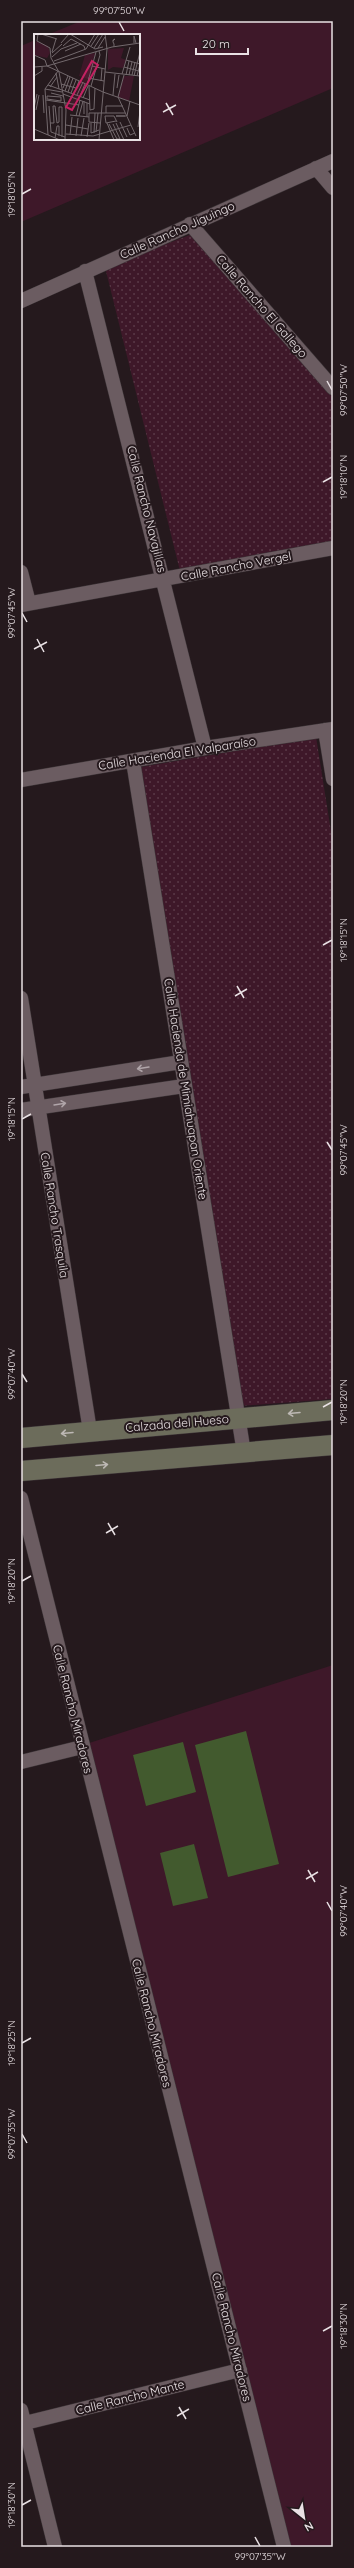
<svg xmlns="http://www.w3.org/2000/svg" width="354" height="2568" viewBox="0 0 354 2568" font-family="Quicksand,sans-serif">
  <defs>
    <pattern id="park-dots" width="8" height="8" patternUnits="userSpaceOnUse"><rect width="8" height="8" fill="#3e1829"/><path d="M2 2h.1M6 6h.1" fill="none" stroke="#5a3948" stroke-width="1.8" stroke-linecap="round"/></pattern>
  </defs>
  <rect width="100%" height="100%" fill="#25191d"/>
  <path fill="url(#park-dots)" d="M190 235 333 398V543L181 575 105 267Z
    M316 737 333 844V1399L240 1406 141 767Z"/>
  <path fill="#3e1829" d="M81 21H333V88L21 222V46L35 40V139H139V35H47Z
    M333 1665V2547H291L242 2361 86 1744Z"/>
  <path fill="#425a2e" d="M246 1731 279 1864 228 1877 195 1745Z
    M183 1742 196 1792 146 1806 133 1755Z
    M194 1844 208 1898 173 1906 160 1853Z"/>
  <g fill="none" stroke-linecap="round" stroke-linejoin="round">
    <defs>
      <path id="minor" d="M316 168 333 188
        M190 224 333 388
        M85 271 205 748
        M21 301 333 161
        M21 572 29 603
        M21 605 333 548
        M325 730 333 779
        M133 761 244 1453
        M21 780 205 748 333 729
        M21 998 90 1431
        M21 1087 181 1062
        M21 1110 184 1086
        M21 1498 284 2547
        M21 1762 82 1747
        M21 2410 55 2547
        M21 2424 240 2370"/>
      <path id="secondary" d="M21 1438 333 1410
        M21 1471 333 1445"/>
    </defs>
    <use href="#minor" stroke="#3d3538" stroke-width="15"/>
    <use href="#secondary" stroke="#3d3538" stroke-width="21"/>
    <use href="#minor" stroke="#6b5c61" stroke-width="14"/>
    <use href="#secondary" stroke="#6c6c5b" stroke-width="20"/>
  </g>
  <defs><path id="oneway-shaft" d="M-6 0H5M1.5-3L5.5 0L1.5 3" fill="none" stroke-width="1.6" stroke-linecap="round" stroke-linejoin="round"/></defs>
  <g stroke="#b0a5a9">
    <use href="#oneway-shaft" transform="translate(143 1068) rotate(171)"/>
    <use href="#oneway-shaft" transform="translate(60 1104) rotate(-9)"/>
  </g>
  <g stroke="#bdb8b4">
    <use href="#oneway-shaft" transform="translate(294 1413) rotate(175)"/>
    <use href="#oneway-shaft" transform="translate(67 1433) rotate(175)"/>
    <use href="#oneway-shaft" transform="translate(102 1465) rotate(-5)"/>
  </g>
  <path fill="none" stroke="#e9e1e4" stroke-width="1.5" d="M119 22 124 31M166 103 173 115M163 112 176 105M22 194 31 189M327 381 332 390M323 482 332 477M22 613 27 622M37 639 44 652M34 649 47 642M323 945 332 940M237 986 244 998M235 996 247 989M22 1119 31 1114M327 1142 332 1150M22 1374 27 1382M323 1407 332 1402M108 1523 115 1535M106 1533 118 1526M22 1581 31 1576M308 1870 315 1882M306 1879 318 1872M327 1902 332 1911M22 2043 31 2038M22 2134 27 2143M323 2331 332 2326M179 2407 186 2419M177 2416 189 2409M22 2505 31 2500M255 2537 260 2546"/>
  <g text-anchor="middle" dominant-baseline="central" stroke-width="4" stroke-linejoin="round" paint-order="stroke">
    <g font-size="12" fill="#e9e1e4" stroke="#25191d">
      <text transform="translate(177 230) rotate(-24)">Calle Rancho Jiguingo</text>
      <text transform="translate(262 306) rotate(49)">Calle Rancho El Gallego</text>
      <text transform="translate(147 509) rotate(76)">Calle Rancho Navajillas</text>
      <text transform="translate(236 566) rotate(-11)">Calle Rancho Vergel</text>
      <text transform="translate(177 753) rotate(-9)">Calle Hacienda El Valparaíso</text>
      <text transform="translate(186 1089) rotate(81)">Calle Hacienda de Mimiahuapan Oriente</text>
      <text transform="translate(55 1215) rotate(81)">Calle Rancho Trasquila</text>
      <text transform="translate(177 1423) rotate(-5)">Calzada del Hueso</text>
      <text transform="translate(73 1709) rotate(76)">Calle Rancho Miradores</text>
      <text transform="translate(152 2023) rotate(76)">Calle Rancho Miradores</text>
      <text transform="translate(232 2337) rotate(76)">Calle Rancho Miradores</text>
      <text transform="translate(130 2397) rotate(-14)">Calle Rancho Mante</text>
    </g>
  </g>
  <g transform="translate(34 34)">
    <rect width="106" height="106" fill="#25191d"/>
    <path d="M90 14 87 24 92 26 89 34 79 33 74 36V15Z" fill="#3e1829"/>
    <path d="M2 7 14 12 16 19 13 24 0 21ZM61 19 54 45 45 42 51 21ZM90 42H100L95 67 84 63Z" fill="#3e1829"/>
    <path fill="none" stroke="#73696d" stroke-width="1" d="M4 0 3 7 16 14 17 24 25 38 32 76 31 106M7 0 23 5M36 0 61 15 69 13M79 7 81 5 79 6V8L80 10V13M27 9 35 0M100 9V2L102 9M29 12 37 5 50 12 51 15M57 12 65 0M60 14 69 0M64 14 71 3M52 15 61 0M31 17 47 10M18 18 22 5M18 19 28 10M0 21 11 26 13 32M18 23 27 15 43 9M92 26 106 30M20 27 52 15M13 32 78 13 106 9M58 32 71 35M0 33 13 32 69 58 106 71M90 33 105 37M71 38 106 42M22 39 25 55M88 40 96 13M90 41 84 63 102 102M92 41 95 27M95 41 98 28M98 41 101 28M0 42 8 37V33M100 42 106 18M103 42 106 30M54 44 70 47M67 47 68 34M27 50 42 54M14 51 56 66M53 51 62 18M55 52 56 76 60 75 61 54M57 52 66 21 65 17M16 53 23 43M29 54 34 42M83 54 85 41M11 55 28 58M31 57 36 43M34 58 39 44M17 59 29 62M37 59 42 46M29 60 56 70M40 60 45 47M9 61 10 79M43 61 49 48M79 61 81 40M13 62 27 63V67L13 65ZM46 62 51 50M49 64 54 52M12 66 45 71M50 67V80M53 69V83M15 72 17 98M0 74 3 60M2 76 5 61M72 79V72H89M36 81 55 83M42 82 46 66M45 82 49 67M91 82H82H92M93 82 96 67M82 87 72 89 71 82H80L83 88M86 88 93 103M16 89H20L19 72H21L23 89 25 88V73H28V103M57 89V99L65 96M66 89 55 88V79H91M73 89 80 106M82 89 90 106M75 90 83 105H86L79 90M32 91 54 95M104 93 106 77M93 94 96 101 101 99M0 95 26 106M17 98 31 103M62 98 64 79M60 99 61 79M32 100 59 102 97 91M14 101 11 55 24 37M36 101 38 83M42 102 44 84M47 102 50 84M53 103 55 89M21 104 23 92H25V102M65 106 73 15 71 0"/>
    <path fill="#c42262" fill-opacity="0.15" stroke="#c42262" stroke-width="2" d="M58 27 64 31 38 76 32 73Z"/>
    <rect width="106" height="106" fill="none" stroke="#e9e1e4" stroke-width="2"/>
  </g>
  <rect width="354" height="2568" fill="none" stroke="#25191d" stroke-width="44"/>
  <g transform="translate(304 2518) rotate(150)" stroke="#25191d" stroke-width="3" paint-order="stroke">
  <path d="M0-3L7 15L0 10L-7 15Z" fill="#e9e1e4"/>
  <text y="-6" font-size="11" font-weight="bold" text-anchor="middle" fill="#e9e1e4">N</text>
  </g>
  <path d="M196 48v6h52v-6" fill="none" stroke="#e9e1e4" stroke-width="2"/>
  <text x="202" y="48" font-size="12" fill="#e9e1e4" stroke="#25191d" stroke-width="3" paint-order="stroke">20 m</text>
  <rect x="22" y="22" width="310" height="2524" fill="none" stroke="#e9e1e4" stroke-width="1.5"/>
  <g font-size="10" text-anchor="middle" fill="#e9e1e4">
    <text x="119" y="14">99°07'50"W</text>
    <text transform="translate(11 194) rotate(-90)" y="4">19°18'05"N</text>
    <text transform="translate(343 390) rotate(-90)" y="4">99°07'50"W</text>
    <text transform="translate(343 477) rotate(-90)" y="4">19°18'10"N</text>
    <text transform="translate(11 613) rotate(-90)" y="4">99°07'45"W</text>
    <text transform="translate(343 940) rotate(-90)" y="4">19°18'15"N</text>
    <text transform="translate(11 1119) rotate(-90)" y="4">19°18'15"N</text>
    <text transform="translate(343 1150) rotate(-90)" y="4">99°07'45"W</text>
    <text transform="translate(11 1374) rotate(-90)" y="4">99°07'40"W</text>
    <text transform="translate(343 1402) rotate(-90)" y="4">19°18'20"N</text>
    <text transform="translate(11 1581) rotate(-90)" y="4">19°18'20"N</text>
    <text transform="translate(343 1911) rotate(-90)" y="4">99°07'40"W</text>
    <text transform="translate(11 2043) rotate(-90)" y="4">19°18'25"N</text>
    <text transform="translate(11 2134) rotate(-90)" y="4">99°07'35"W</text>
    <text transform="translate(343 2326) rotate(-90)" y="4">19°18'30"N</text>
    <text transform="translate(11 2505) rotate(-90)" y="4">19°18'30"N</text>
    <text x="260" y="2560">99°07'35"W</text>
  </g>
</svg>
